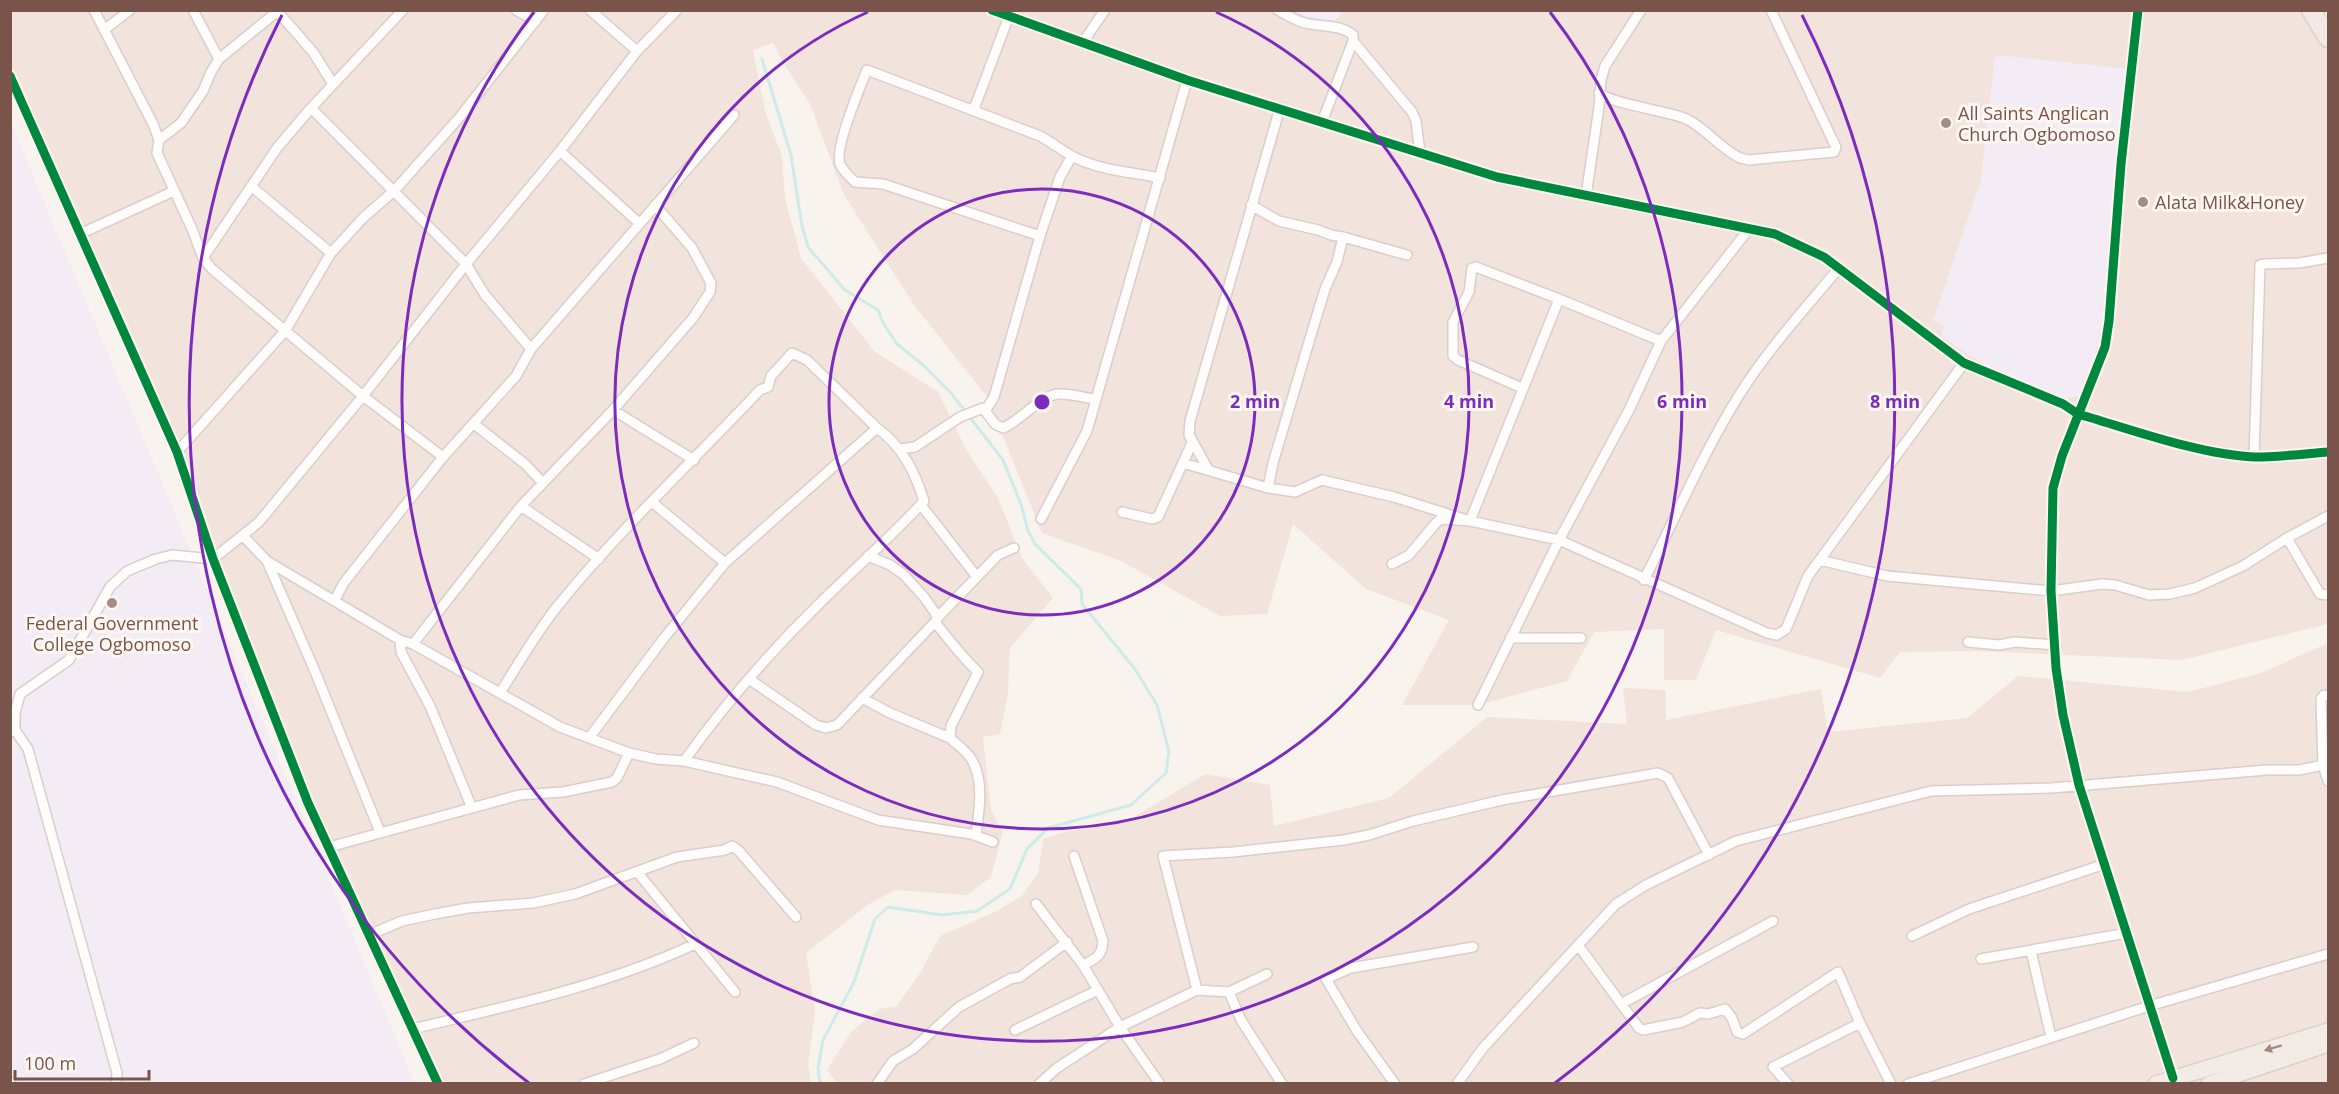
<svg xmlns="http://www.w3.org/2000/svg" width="2339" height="1094" viewBox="0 0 2339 1094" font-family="'Open Sans',sans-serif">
  <rect width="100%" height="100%" fill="#f9f3ee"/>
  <path fill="#f2e4dc" d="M10 11H2306L2328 48V624L2182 660 1974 651 1900 652 1880 678 1716 630 1696 680H1664V629L1594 632 1567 681 1478 705H1402L1449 620 1366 589 1293 524 1267 614 1220 616 1121 561 1042 533 987 397 914 305 844 195 810 104 784 64 773 43 753 50 766 114 782 156 785 198 801 258 874 351 938 392 967 451 998 498 1022 558 1053 598 1010 648 1008 692 1000 734 983 737 991 810 1003 832 991 877 967 895 895 890 869 904 806 953 815 1012 808 1064 811 1083H440L338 856 307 794 218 567 214 546 177 439 128 325 96 258 11 66Z
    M2328 643V1083L838 1084 827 1070 851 1032 879 1009 896 1007 920 973 940 936 995 912 1022 896 1038 873 1043 839 1062 833 1134 817 1205 774 1270 785 1274 826 1389 798 1487 717 1627 724 1623 688 1666 690V720L1821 689 1828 732 1967 718 2018 676 2187 692 2261 673Z"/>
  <path fill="#f4ecf5" d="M1296 11H1341L1340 16 1333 22 1306 17Z
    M1997 55 2127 69 2102 328 2091 369 2081 395 2066 399 2008 377 1970 356 1942 336 1943 325 1933 321 1981 179 1994 63Z
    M11 123 415 1083H11Z"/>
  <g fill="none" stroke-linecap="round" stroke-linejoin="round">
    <path stroke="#cfebe9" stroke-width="3" d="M762 59 791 155 802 226 808 247 845 290 878 310 883 323 897 344 923 365 951 393 1003 460 1021 504 1028 531 1035 544 1081 589 1082 604 1135 669 1157 705 1169 752 1166 773 1131 805 1048 828 1027 849 1010 889 977 911 942 915 888 907 875 919 854 982 823 1040 818 1068 820 1084"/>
    <defs>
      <path id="street" d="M94 10 153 124 159 140 157 153 192 229 203 258 212 269 363 396 443 457
        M193 10 219 59
        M516 10 536 21
        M590 10 637 51
        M992 10 1187 80 1497 177 1775 234 1824 257 1964 363 2063 404 2078 414C2130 429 2201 455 2254 457 2279 457 2304 454 2328 452
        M1278 10C1287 15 1296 21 1305 23 1320 27 1340 24 1353 35V41L1322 122
        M2138 10 2121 164 2109 321 2105 347 2062 456 2053 488 2051 591 2056 668 2063 715 2079 785 2173 1078
        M278 12 313 52 333 84
        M104 30 130 10
        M1353 41 1412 112 1416 121 1420 153
        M1083 42 1105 10
        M10 76 177 452 213 559 308 803 438 1084
        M1599 93C1613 104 1663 110 1684 118 1701 124 1721 149 1740 158L1749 160 1834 152 1836 147 1833 141 1771 10
        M311 108 466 264 485 295 531 349
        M974 109 1009 16
        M159 140 181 123 203 91 211 72 219 59 279 10
        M560 151 639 223
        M251 186 331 253
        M1586 196 1599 107 1601 80 1605 66 1641 10
        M1251 205 1279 221 1318 230 1331 235 1343 237 1407 255
        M82 233 174 191
        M1040 236 883 184 855 182C850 177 843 171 840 164 834 149 860 87 867 70L1040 136C1051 142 1061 150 1072 156 1097 170 1132 172 1160 178
        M203 258 277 148 311 108 403 10
        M1522 388 1458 360 1453 356V322L1469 292 1472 268 1476 267 1559 299 1661 341
        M613 410 694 460
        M985 411 994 397 1040 236 1060 177 1072 156
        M474 424 525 464 543 483
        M900 449 915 447 960 417 983 408 995 424 1003 428C1022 420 1040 395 1059 394 1071 393 1084 398 1096 399
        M177 452 285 331 331 253 363 218 394 191 459 118 544 10
        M2254 457 2260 265 2263 264 2299 263 2328 258
        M1183 463 1268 488 1295 492 1322 480 1394 497 1470 521 1559 540 1767 633 1777 635 1786 629 1808 576 1964 363
        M1208 469 1189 435 1190 421 1280 108
        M1268 488 1273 463 1317 315 1325 289 1337 262 1343 237
        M652 502 725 563
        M921 505 977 577
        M521 506 599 559
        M1122 512 1152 519 1158 517 1192 443
        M1041 519 1087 431 1187 80
        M243 536 267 561 400 640 413 644 560 727 629 753 656 759 684 761 777 782 878 820 971 834 993 842
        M2287 538 2320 594 2328 595
        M1820 560 1887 576 2051 591 2102 584 2115 585 2149 595 2170 594 2195 588 2243 566 2287 538 2328 516
        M267 561 314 669 380 832
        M1392 564 1409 555 1436 523 1441 519 1470 521 1559 299
        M1644 580C1675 519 1702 455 1738 397 1767 350 1804 310 1839 268
        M335 600 343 584 443 457 516 376 531 349 734 115
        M938 617 998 555 1014 548
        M1510 638H1581
        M400 640 401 652 430 706 472 808
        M1968 642 1999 645 2015 642 2056 645
        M413 644 521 506 613 410 693 318 710 292 711 283 692 248 655 205
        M749 679 816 725 826 728 837 725 935 622
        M500 693C518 664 535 635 556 608 618 531 692 462 760 390L768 387 771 376 792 353 807 360 877 428
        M2328 696 2324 695 2321 699 2323 765 2328 781
        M862 698 890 713 950 738 951 726 978 672C962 657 949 640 935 622L938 617 924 597 903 574 890 565 868 556
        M1478 705 1559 540 1629 410 1661 341 1749 229
        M15 730 28 749 117 1073 116 1084
        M10 732 15 730V713L20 694 69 660 110 587 127 571 156 559 172 555 213 559 259 522 363 396 466 264 560 151 637 51 677 10
        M589 738 664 638 725 563 877 428C902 446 915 472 924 501 891 537 854 569 819 604 770 652 724 705 684 761
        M950 738C956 744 965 750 970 757 985 778 979 812 976 835
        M329 847 519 795 563 792 612 782 617 778 629 753
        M1074 856 1103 941C1102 956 1096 959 1083 965
        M638 873 735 992
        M1036 904 1083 965 1120 1027 1160 1084
        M369 935 402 921 435 914 468 908 533 903 575 894 677 857 725 850 732 846 739 851 796 917
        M1912 936 1969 909 2105 864
        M1578 945 1639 1028 1643 1030 1683 1022 1700 1013 1708 1014 1725 1009 1732 1018 1737 1032 1743 1034 1838 972 1860 1023 1891 1084
        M2031 951 2051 1037
        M1981 959 2127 933
        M1197 990 1163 856 1233 852 1344 840 1369 835 1413 821 1502 800 1658 773 1668 778 1709 855
        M1229 992 1241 1020 1282 1084
        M1621 1004 1773 921
        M412 1029C508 1006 605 986 695 944
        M1015 1030 1098 990
        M10 1082 11 1084
        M584 1084 660 1059 694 1043
        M877 1084 893 1061 913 1049 959 1007 1010 979 1020 977 1067 942
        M1039 1084 1057 1068 1120 1027 1197 990 1229 992 1267 974
        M1395 1084 1357 1031 1326 979 1351 968 1473 947
        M1457 1084 1483 1048 1616 904 1646 885 1736 841 1931 791 2051 788 2267 770H2299L2323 765 2328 769
        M1788 1084 1773 1067 1860 1023
        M1908 1084 2149 1006 2328 954"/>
      <path id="primary" d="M2156 1084 2328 1031
        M2209 1084 2328 1044"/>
      <path id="highway" d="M2311 10 2328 38"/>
    </defs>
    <use href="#street" stroke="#d8ceca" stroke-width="12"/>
    <use href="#primary" stroke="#dacfca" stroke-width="18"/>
    <use href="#highway" stroke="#dacfca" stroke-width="21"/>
    <use href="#street" stroke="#fefdfc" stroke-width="9"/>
    <use href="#primary" stroke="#f3ece6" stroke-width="15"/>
    <use href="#highway" stroke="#f2e8e6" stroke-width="18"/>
    <defs>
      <path id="cycleway" d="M992 10 1187 80 1497 177 1775 234 1824 257 1964 363 2063 404 2078 414C2130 429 2201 455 2254 457 2279 457 2304 454 2328 452
        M2138 10 2121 164 2109 321 2105 347 2062 456 2053 488 2051 591 2056 668 2063 715 2079 785 2173 1078
        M10 76 177 452 213 559 308 803 438 1084"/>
    </defs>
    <use href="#cycleway" stroke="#fff7f1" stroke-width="13"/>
    <use href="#cycleway" stroke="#00873e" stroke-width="9"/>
  </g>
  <defs><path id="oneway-solid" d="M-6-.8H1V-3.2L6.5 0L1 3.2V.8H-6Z" transform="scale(1.5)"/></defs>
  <use fill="#a48981" href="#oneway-solid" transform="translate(2273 1048) rotate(163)"/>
  <g fill="none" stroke="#7b2cbf" stroke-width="3">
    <circle cx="1042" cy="402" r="213"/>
    <path d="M1216 12A427 427 0 1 1 868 12"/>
    <path d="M1550 12A640 640 0 1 1 534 12"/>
    <path d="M529 1083A853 853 0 0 1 282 15M1802 15A853 853 0 0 1 1555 1083"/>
  </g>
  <g fill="#a68c84" stroke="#fff7f1" stroke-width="2">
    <circle cx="1946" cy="123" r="6"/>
    <circle cx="2143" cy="202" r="6"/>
    <circle cx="112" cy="603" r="6"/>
  </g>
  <g text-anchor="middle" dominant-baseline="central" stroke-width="6" stroke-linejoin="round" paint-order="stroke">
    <g font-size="18" fill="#7a544b" stroke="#fff7f1" text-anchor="start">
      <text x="1958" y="113">All Saints Anglican<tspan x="1958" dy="21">Church Ogbomoso</tspan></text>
      <text x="2155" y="202">Alata Milk&amp;Honey</text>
      <text x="112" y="623" text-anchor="middle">Federal Government<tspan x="112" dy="21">College Ogbomoso</tspan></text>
    </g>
  </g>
  <circle cx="1042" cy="402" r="9" fill="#7b2cbf" stroke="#fff7f1" stroke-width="3"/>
  <g font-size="18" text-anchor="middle" font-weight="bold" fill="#7b2cbf" stroke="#fff7f1" stroke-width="6" stroke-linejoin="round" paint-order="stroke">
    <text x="1255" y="408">2 min</text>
    <text x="1469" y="408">4 min</text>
    <text x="1682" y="408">6 min</text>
    <text x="1895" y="408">8 min</text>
  </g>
  <rect width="2339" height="1094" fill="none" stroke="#7a544b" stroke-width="24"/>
  <path d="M15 1070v9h134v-9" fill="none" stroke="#7a544b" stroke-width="3"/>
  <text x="24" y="1070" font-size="18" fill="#7a544b" stroke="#fff7f1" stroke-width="4.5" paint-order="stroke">100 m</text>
</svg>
